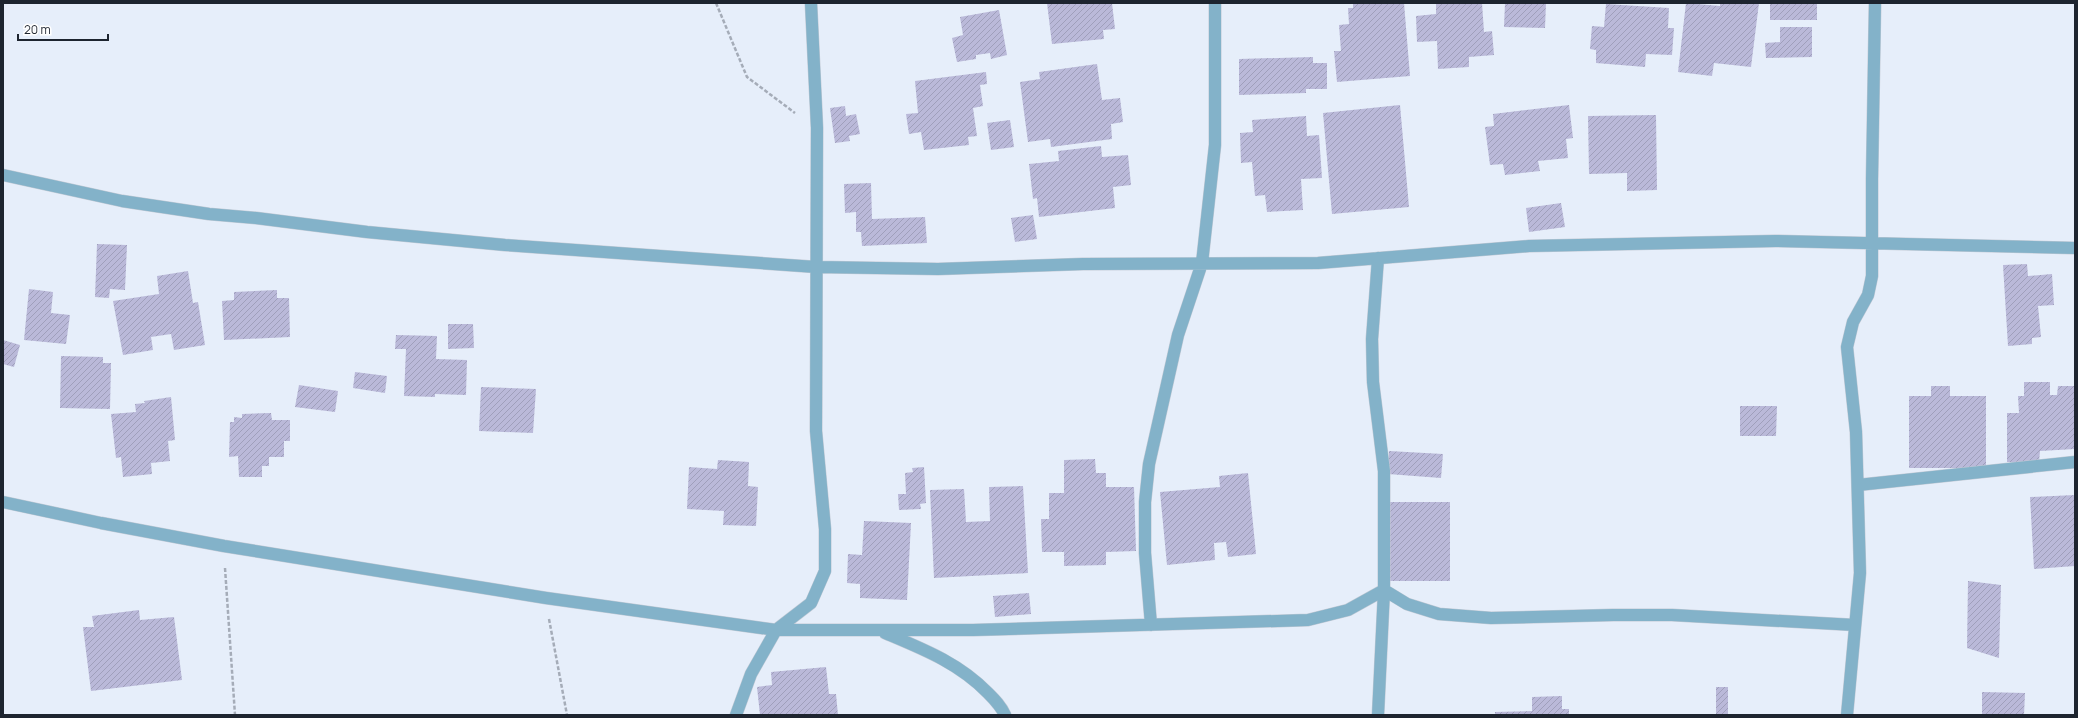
<svg xmlns="http://www.w3.org/2000/svg" width="2078" height="718" viewBox="0 0 2078 718" font-family="Manrope,sans-serif">
  <defs>
    <pattern id="building-hatch" width="6" height="6" patternUnits="userSpaceOnUse"><rect width="6" height="6" fill="#bab9d9"/><path d="M-1 1l2-2M0 6l6-6M5 7l2-2" fill="none" stroke="#9f9fbb"/></pattern>
  </defs>
  <rect width="100%" height="100%" fill="#e6eefa"/>
  <path fill="url(#building-hatch)" d="M1047 3H1112L1115 29 1103 30 1104 39 1052 44Z
    M1353 3H1404L1410 76 1337 82 1334 51H1341L1339 25 1349 24 1348 8H1353Z
    M1436 3H1482L1484 32 1492 31 1494 55 1469 57V67L1438 69 1437 41 1417 42 1416 16 1436 14Z
    M1505 3H1546L1545 28 1504 27Z
    M1686 3 1720 6V3H1759L1751 67 1714 63 1712 76 1678 72Z
    M1770 3H1817V20H1770Z
    M1606 4 1669 8 1668 28H1674L1672 55 1646 54 1645 67 1596 63V50L1590 49 1592 26 1604 27Z
    M999 10 1007 55 991 59 990 53 976 55V59L957 62 952 38 963 35 960 17Z
    M1780 27H1812V57L1766 58 1765 43 1780 42Z
    M1313 57V63H1327V89H1306V93L1239 95V59Z
    M1097 64 1102 100 1120 98 1123 122 1111 124 1112 139 1051 147 1050 139 1028 142 1020 82 1040 79 1039 72Z
    M986 72 987 84 980 85 983 106 973 108 977 136 968 137 969 145 924 150 921 132 909 134 906 114 918 113 915 81Z
    M1400 105 1409 207 1332 214 1323 113Z
    M1569 105 1573 138 1566 139 1568 158 1538 161 1540 171 1505 175 1503 164 1490 165 1485 127 1494 126 1493 114Z
    M845 106 846 116 856 114 860 134 849 136 850 141 835 143 830 108Z
    M1656 115 1657 190 1627 191V173L1589 174 1588 116Z
    M1306 116 1307 136 1319 135 1322 178 1301 179 1303 210 1267 212 1265 195 1255 196 1252 162 1241 163 1240 133 1253 132 1252 120Z
    M1010 120 1014 147 991 150 987 123Z
    M1101 146 1102 157 1128 155 1131 185 1113 187 1115 208 1039 217 1037 198 1033 199 1029 164 1059 161 1058 151Z
    M871 183 872 219 925 217 927 243 862 246 861 232H856V212L845 213 844 184Z
    M1561 203 1565 227 1529 232 1526 208Z
    M1033 215 1037 239 1015 242 1011 218Z
    M97 244 127 245 125 290 110 289 109 298 95 297Z
    M2027 264 2028 276 2052 274 2054 305 2038 306 2041 337 2032 338V344L2008 346 2003 265Z
    M188 271 193 303 198 302 205 345 174 350 171 334 151 337 153 350 123 355 113 301 159 294 157 276Z
    M29 289 53 292 51 313 70 315 66 344 24 340Z
    M277 290V298H289L290 337 224 340 222 301 234 300V292Z
    M448 324H473L474 348 448 349Z
    M396 335 437 336 436 359 467 360 466 395 435 394V397L404 396 406 349H395Z
    M3 340 20 345 14 367 3 364Z
    M61 356 103 357V363H111L110 409 60 408Z
    M355 372 387 376 385 393 353 388Z
    M2024 382H2050V395H2057L2058 386H2075V449L2040 451 2039 462H2007V413H2019L2018 396H2024Z
    M299 385 338 391 335 412 295 407Z
    M1931 386H1950V396H1986V468H1909V396H1931Z
    M481 387 536 389 533 433 479 431Z
    M171 397 175 440 168 441 170 461 151 463 152 474 123 477 121 457 116 458 111 414 136 412 135 404 145 403 144 401Z
    M1740 406H1777L1776 436H1740Z
    M271 413 272 420H290V441H284V457H269V466H262V477H239L238 456 229 457 230 422H234V417L242 418V414Z
    M1389 451 1443 454 1441 478 1388 474Z
    M1095 459 1096 473H1106V487H1134L1136 551 1106 552V565L1064 566V552H1042L1041 519H1049V493H1064V460Z
    M718 460 749 462 748 486 758 487 756 526 723 525 724 511 687 509 689 467 717 469Z
    M924 467 926 503 920 504 921 509 899 510 898 494H906L905 473 913 472 912 468Z
    M1248 473 1256 554 1228 557 1226 542 1214 543 1215 560 1167 565 1160 492 1220 487 1219 476Z
    M1023 486 1028 573 934 578 930 490 964 489 966 522 990 521 989 487Z
    M2075 495V566L2034 569 2030 497Z
    M1389 502H1450V581H1389Z
    M864 521 911 523 907 600 860 598V584L847 583 848 554 862 555Z
    M1968 581 2001 585 1999 658 1967 648Z
    M1029 593 1031 614 995 617 993 596Z
    M139 610 140 620 174 617 182 680 91 691 83 627H94L92 616Z
    M826 667 829 694H836L838 715H760L757 687 772 685 771 672Z
    M1716 687H1728V715H1716Z
    M1982 692 2025 693 2024 715H1982Z
    M1562 696V709H1569V715H1495V712L1532 711V697Z"/>
  <g fill="none" stroke-linecap="round" stroke-linejoin="round">
    <defs>
      <path id="minor" d="M3 175 122 201 209 214 256 218 367 232 505 245 816 267 938 269 1083 264 1318 263 1529 246 1775 241 2075 248
        M1378 258 1372 339 1373 382 1384 471V590L1378 715
        M1858 485 2075 462
        M3 502 101 523 224 546 546 598 776 630H973L1308 620 1348 610 1384 590 1407 604 1439 614 1491 618 1613 615H1672L1855 625
        M1151 625 1145 553V502L1149 464 1178 335 1202 263 1215 145V3
        M885 633C923 649 959 663 988 693 995 700 1001 706 1005 715
        M736 715 751 674 776 630 811 603 825 571V529L816 431 817 128 811 3
        M1847 715 1860 573 1856 432 1847 347 1853 322 1868 295 1872 276V179L1875 3"/>
    </defs>
    <use href="#minor" stroke="#c2cad5" stroke-width="13"/>
    <path stroke="#a5acb8" stroke-width="2.5" stroke-dasharray="4 2" stroke-linecap="butt" d="M716 3 747 77 795 113
      M225 568 235 715
      M549 619 567 715"/>
    <use href="#minor" stroke="#83b2c9" stroke-width="12"/>
  </g>
  <rect width="2078" height="718" fill="none" stroke="#1d242f" stroke-width="8"/>
  <path d="M18 34v6h90v-6" fill="none" stroke="#1d242f" stroke-width="2"/>
  <text x="24" y="34" font-size="12" fill="#1d242f" stroke="#ffffff" stroke-width="3" paint-order="stroke">20 m</text>
</svg>
